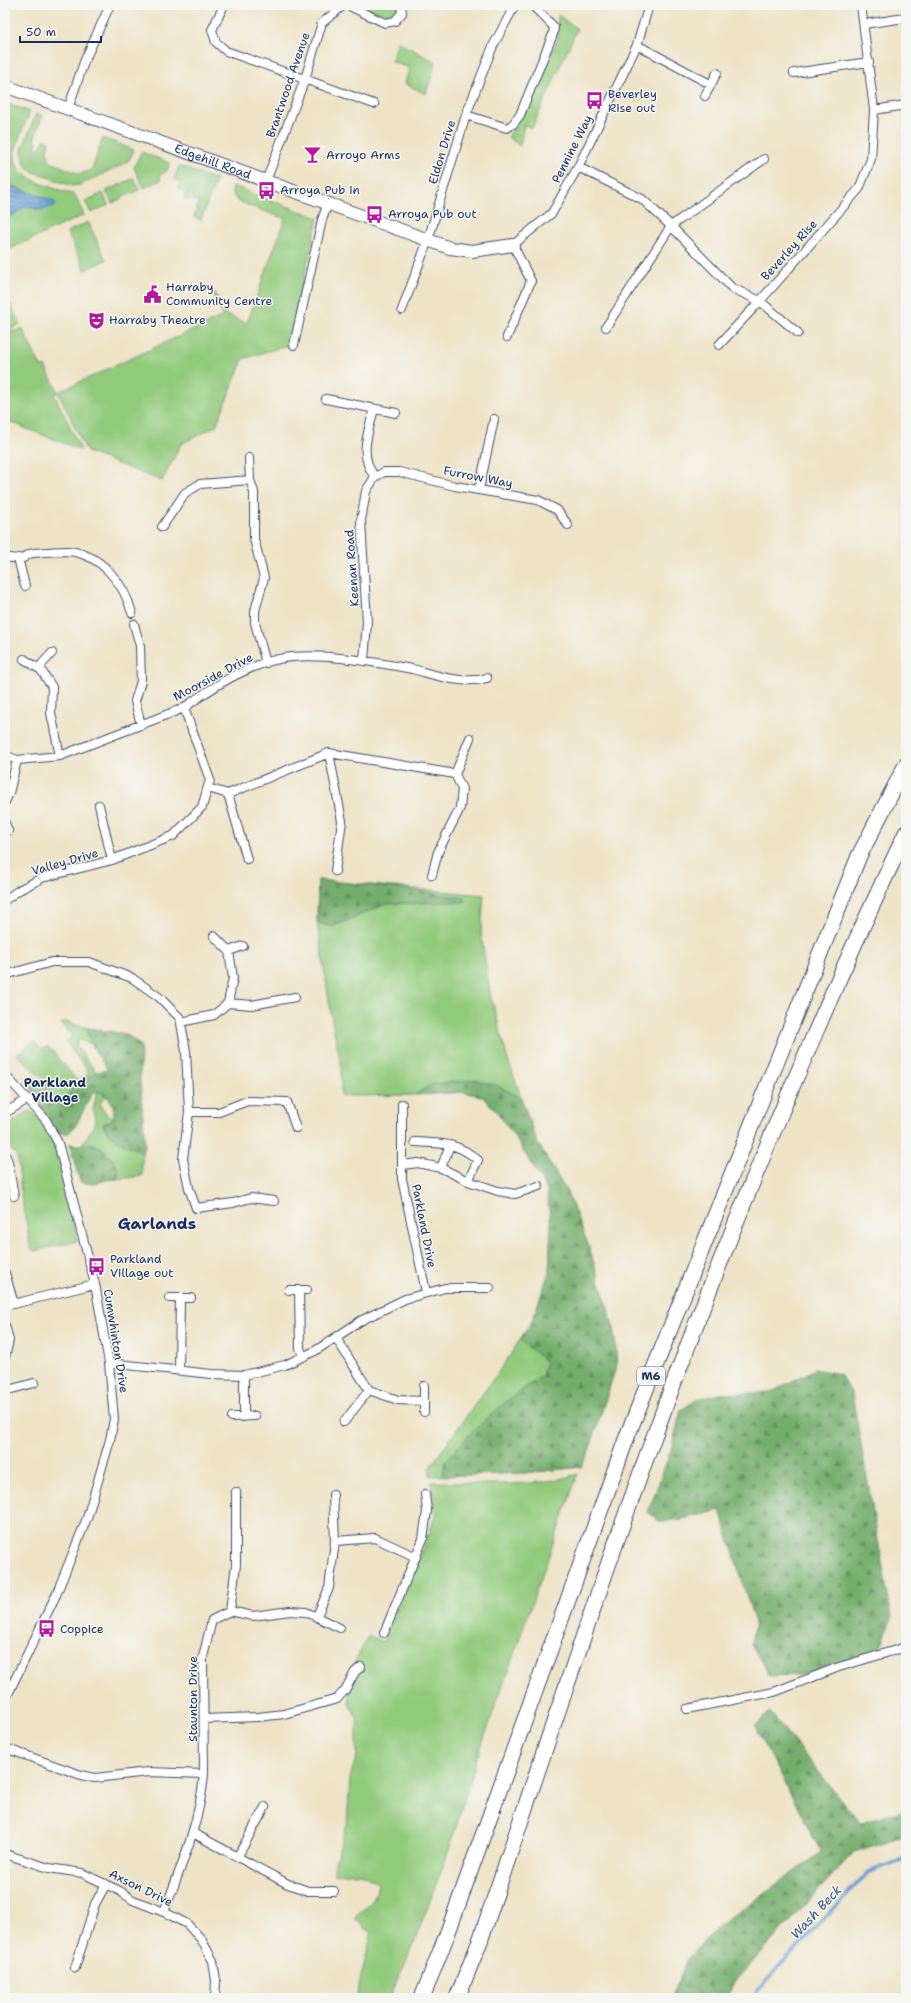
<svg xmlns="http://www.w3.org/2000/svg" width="911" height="2003" viewBox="0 0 911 2003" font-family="'Shantell Sans',sans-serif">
  <defs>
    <pattern id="forest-firs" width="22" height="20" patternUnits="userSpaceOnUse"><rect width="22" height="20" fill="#75ae6c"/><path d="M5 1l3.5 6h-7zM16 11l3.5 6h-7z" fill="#5f8e5c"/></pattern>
    <pattern id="water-rules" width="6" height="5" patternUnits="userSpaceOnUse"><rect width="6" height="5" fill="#679dd4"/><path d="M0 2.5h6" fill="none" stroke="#5480af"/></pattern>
  </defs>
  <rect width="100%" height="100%" fill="#f6f6f2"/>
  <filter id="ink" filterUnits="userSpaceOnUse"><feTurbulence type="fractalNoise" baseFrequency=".025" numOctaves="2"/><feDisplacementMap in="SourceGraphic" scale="8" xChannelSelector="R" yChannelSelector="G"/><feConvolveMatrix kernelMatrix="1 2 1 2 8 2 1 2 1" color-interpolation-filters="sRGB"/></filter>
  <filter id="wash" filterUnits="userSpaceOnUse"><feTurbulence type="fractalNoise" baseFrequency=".012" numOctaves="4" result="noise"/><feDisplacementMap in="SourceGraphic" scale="16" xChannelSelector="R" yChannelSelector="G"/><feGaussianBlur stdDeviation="0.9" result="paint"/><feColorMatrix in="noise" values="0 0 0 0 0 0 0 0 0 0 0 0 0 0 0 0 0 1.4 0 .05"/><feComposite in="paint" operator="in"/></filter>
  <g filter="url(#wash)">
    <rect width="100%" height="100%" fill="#eee3c6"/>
    <path fill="#92ca7c" stroke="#567c6d" d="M366 5H398V6L395 13 389 18 368 9Z
      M558 15 577 29 532 128 524 125 520 146 508 137 529 106 558 39Z
      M398 42 436 62 426 94 405 84 409 68 391 61Z
      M5 103 30 112C25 125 17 139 15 153 11 180 56 188 75 195L84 215 5 251Z
      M36 114 42 116 34 140 37 142 35 147 39 149 44 140 49 141 47 150 50 162 80 174 92 169 103 138 134 150 129 160 124 164 79 185 72 186 31 171 25 165 22 150Z
      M141 152 170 163 167 171 159 175 161 180 144 188 134 168Z
      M179 166 216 180 201 220 194 217 199 201 184 198 186 192 178 189 181 182 174 179Z
      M134 178 139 190 112 203 106 191Z
      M233 186 318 218 288 345 243 359 216 426 181 444 162 481 87 452 58 392 54 394 81 450 5 420V293L20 324 10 330 11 333 22 328 41 367 45 366 58 392 223 316 213 293 215 292 226 315 247 323 285 219 237 201 232 193Z
      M103 193 108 205 91 213 85 201Z
      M88 222 106 260 85 270 67 232Z
      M318 880 484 895 481 933 490 993 507 1057 536 1140 567 1192 589 1247 614 1329 617 1364 588 1454 581 1467 525 1473 430 1476V1467L507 1360 533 1319 549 1272 551 1225 547 1190 515 1137 495 1109 481 1096 463 1092 415 1095 341 1096V1063L333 1026 317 922Z
      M65 1022 88 1028V1033L92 1043H87L80 1040 77 1041 76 1046 96 1072 67 1095 62 1106H59L43 1079 17 1054 34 1041 42 1050 48 1046 78 1082 89 1073 66 1042 72 1036 61 1023Z
      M97 1091 105 1095 100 1103 107 1116 114 1117 112 1121 106 1122 108 1134 142 1152V1176L111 1180 118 1177C118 1154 101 1150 82 1144L96 1122 93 1110Z
      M29 1111C58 1119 72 1214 77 1241L34 1251 31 1249 21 1195 18 1160 16 1155 5 1143V1127Z
      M578 1474 478 1755 447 1856 409 1956 388 1998H356L372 1931 364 1928 355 1918C359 1911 361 1911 367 1907 374 1903 376 1892 378 1884 362 1870 355 1872 334 1875L335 1862 347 1824 350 1777 357 1755V1718L349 1703V1696L352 1666 369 1636 384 1642 430 1531 435 1515 431 1482C479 1483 531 1489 578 1474Z"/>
    <path fill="url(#forest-firs)" stroke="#486e65" d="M318 880 409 890 464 898 465 902 386 904 332 927 317 922Z
      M88 1028 126 1034 141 1046 140 1079 145 1145 142 1152C130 1146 106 1138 103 1124L112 1121 114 1117C114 1101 110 1098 97 1091 82 1097 77 1150 55 1129 45 1119 33 1091 26 1078 43 1075 51 1092 59 1106H62L73 1087 96 1072 108 1070C101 1059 86 1041 88 1028Z
      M473 1080 496 1085 521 1098 536 1140 567 1192 589 1247 614 1329 617 1364 588 1454 581 1467 525 1473 443 1476 445 1461 474 1430 510 1398 542 1376 546 1362 520 1340 533 1319 549 1272 551 1225 547 1189 515 1137 495 1109 481 1096 463 1092 415 1095 432 1084Z
      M93 1143 106 1151 118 1168V1177L92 1184 80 1182 69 1144 78 1145Z
      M816 1369 840 1374 852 1394 892 1618 880 1649 801 1675 770 1676 751 1644 755 1623 720 1510 683 1519 660 1522 648 1512 671 1450 681 1410 698 1399 720 1394 771 1392Z
      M770 1712 860 1823 906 1810V1835L854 1852 734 1982 728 1998H671L687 1959 718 1927 821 1852 755 1726Z"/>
    <path fill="url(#water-rules)" stroke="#416699" d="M10 185 51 200 56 203V205L42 210 25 207 5 220V190Z"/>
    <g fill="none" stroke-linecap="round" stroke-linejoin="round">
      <path stroke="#679dd4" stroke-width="3.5" d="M754 1998 757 1991 867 1873 906 1858"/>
    </g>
  </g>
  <g filter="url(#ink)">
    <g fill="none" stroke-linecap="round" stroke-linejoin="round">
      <defs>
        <path id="street" d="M224 5 212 30 216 42 226 51 374 104
          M347 5 385 23 395 21 402 13 401 5
          M864 24 905 18
          M637 45 710 84
          M794 73 869 62
          M705 96 717 73
          M68 109 84 62 110 5
          M874 110 906 105
          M466 115 507 128 513 124 520 115 553 34 554 27 532 5
          M578 167 642 199 671 226 732 288 760 301 859 189 871 159 874 110 861 5
          M266 181 305 79 322 23 344 5
          M402 310 428 240 466 115 493 46 515 5
          M606 327 671 226 764 159
          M507 337 531 281 513 245 552 213 578 167 637 45 649 5
          M294 345 322 220 328 203
          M719 345 760 301 798 333
          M326 399 396 413
          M374 409C368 434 358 455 375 477
          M249 458 250 480
          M479 490 494 419
          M162 527 185 493 200 484 250 480 254 492V539L264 578 255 611V623L266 663
          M5 557C11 558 17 560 23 558 27 556 29 553 34 553 45 552 57 551 68 551 101 554 124 583 132 613
          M18 558 25 586
          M134 624 140 646 141 681 135 701 141 725
          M52 653 42 664 41 670 52 687 51 713 60 756
          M24 659 41 670
          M364 661 367 622 361 521 366 491 375 477 384 472H399L455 486 538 500 557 510 568 525
          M329 753 342 821 335 871
          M5 755 17 760 60 756 184 708C212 687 249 664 284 658 320 652 376 662 412 669 436 675 462 685 487 678
          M455 774 470 738
          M208 788 228 794 329 753 455 774 462 789 460 808 438 852 432 875
          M228 794 247 859
          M5 802 9 793 17 760
          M99 805 112 860
          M5 823 8 831
          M5 900 19 890 42 878 112 860 173 836 202 807 210 780 184 708
          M229 951 243 946
          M5 975 52 962H89L132 978 159 997 180 1018 186 1051 189 1112 183 1159 189 1188 196 1208 233 1203 251 1198 274 1201
          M228 1003 252 1005 295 997
          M181 1022 214 1015 228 1003 233 978 229 951 214 936
          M5 1075 46 1120 58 1143 95 1284 109 1363 114 1419 110 1440 87 1518 56 1595 5 1700
          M402 1104V1179L426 1292
          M189 1112H219L247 1101 287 1102 296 1128
          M5 1113 28 1099
          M415 1142C442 1144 455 1141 478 1160L468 1181
          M5 1154 8 1162 14 1196
          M402 1165 418 1163 441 1168 468 1181 498 1191 515 1194 539 1186
          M441 1168 450 1145
          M5 1273 14 1304
          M289 1290H307
          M299 1290 300 1348 303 1357
          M169 1298H191
          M5 1306 95 1284
          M5 1325 9 1340 5 1357
          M336 1338 369 1390 398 1400 424 1401
          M109 1363 211 1374 244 1375 285 1365 315 1351 362 1320 405 1299 445 1288H490
          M179 1370 180 1298
          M244 1375V1417
          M5 1380 8 1390 34 1383
          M424 1412V1386
          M232 1417 255 1416
          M344 1422 369 1390
          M335 1541 375 1538 416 1557
          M230 1611 253 1616 290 1611 306 1612 340 1628
          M317 1616 329 1588 335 1541 333 1495
          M384 1633 423 1539 427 1511 425 1494
          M687 1709 774 1692 839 1667 906 1647
          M204 1719 258 1717 284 1714 337 1699 345 1690 355 1672 361 1667
          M5 1748 81 1775 95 1778 148 1772 204 1774
          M193 1833 288 1884 308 1891H334
          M5 1854 49 1868 82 1873 120 1891 133 1900 164 1912 187 1924 201 1939 213 1961 216 1981 215 1998
          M238 1856 265 1807
          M164 1912C181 1867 200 1822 204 1774L203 1657 212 1620 230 1611 236 1565V1492
          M75 1968 95 1904 106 1884"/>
        <g id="secondary">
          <path id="s1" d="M5 86 450 248 472 251 513 245"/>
        </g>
        <path id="highway" d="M422 1998 448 1932 628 1434 859 856 906 765
          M457 1998 480 1941C528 1800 575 1658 625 1517 707 1285 800 1056 906 833"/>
      </defs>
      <use href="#street" stroke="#3b4a6e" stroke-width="10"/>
      <use href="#secondary" stroke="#3b4a6e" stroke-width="14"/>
      <use href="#highway" stroke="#3b4a6e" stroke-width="17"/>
      <use href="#street" stroke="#fff" stroke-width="8"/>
      <use href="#secondary" stroke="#fff" stroke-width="12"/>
      <use href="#highway" stroke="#fff" stroke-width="15"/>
    </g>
  </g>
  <defs>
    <symbol id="bus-bare" viewBox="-9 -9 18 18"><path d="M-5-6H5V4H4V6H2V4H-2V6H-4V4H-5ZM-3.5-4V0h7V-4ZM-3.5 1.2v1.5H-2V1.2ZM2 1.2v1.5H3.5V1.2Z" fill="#b5179e" stroke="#f6f6f2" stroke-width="2.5" paint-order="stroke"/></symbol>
    <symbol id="bar-bare" viewBox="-9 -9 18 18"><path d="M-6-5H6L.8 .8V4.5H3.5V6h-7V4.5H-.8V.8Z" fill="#b5179e" stroke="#f6f6f2" stroke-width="2.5" paint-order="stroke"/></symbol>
    <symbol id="civic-bare" viewBox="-9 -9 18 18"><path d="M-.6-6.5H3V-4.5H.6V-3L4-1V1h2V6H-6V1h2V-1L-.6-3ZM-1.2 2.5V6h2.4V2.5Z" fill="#b5179e" stroke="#f6f6f2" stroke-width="2.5" paint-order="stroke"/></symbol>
    <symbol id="theatre-bare" viewBox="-9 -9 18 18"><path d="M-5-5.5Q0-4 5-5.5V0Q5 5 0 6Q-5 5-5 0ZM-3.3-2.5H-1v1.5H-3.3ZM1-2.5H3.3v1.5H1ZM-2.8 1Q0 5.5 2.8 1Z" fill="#b5179e" stroke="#f6f6f2" stroke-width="2.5" paint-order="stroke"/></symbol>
  </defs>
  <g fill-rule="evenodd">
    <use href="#bus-bare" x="582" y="88" width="25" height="25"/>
    <use href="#bar-bare" x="300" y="142" width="25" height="25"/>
    <use href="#bus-bare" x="254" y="178" width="25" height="25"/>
    <use href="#bus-bare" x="362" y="202" width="25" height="25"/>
    <use href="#civic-bare" x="140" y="282" width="25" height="25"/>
    <use href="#theatre-bare" x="84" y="308" width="25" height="25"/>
    <use href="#bus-bare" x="84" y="1254" width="25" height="25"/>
    <use href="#bus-bare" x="34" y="1616" width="25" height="25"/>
  </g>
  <g text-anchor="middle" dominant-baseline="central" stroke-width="3" stroke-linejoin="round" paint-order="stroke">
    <rect fill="#f6f6f2" stroke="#5d6b8a" stroke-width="1" x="637" y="1367" width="28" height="18" rx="3"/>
    <g font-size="11" font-weight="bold" fill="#1b2f5e">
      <text x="651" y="1376">M6</text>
    </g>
    <g font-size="12" fill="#1b2f5e" stroke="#f6f6f2">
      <text transform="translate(288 85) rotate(-71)">Brantwood Avenue</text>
      <text transform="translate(572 149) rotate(-63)">Pennine Way</text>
      <text transform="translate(442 152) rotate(-73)">Eldon Drive</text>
      <text stroke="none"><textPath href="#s1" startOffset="221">Edgehill Road</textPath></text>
      <text transform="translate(789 250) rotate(-48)">Beverley Rise</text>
      <text transform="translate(478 477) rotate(11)">Furrow Way</text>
      <text transform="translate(352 568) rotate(-94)">Keenan Road</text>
      <text transform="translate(213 677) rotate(-28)">Moorside Drive</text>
      <text transform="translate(65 862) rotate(-16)">Valley Drive</text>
      <text transform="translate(424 1226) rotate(79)">Parkland Drive</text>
      <text transform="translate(116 1341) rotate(81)">Cumwhinton Drive</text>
      <text transform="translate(193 1699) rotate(-90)">Staunton Drive</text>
      <text transform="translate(141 1888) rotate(26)">Axson Drive</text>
    </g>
    <g font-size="12" fill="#1b2f5e" stroke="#f6f6f2" text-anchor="start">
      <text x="608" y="94">Beverley<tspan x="608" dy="14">Rise out</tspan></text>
      <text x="326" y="155">Arroyo Arms</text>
      <text x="280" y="190">Arroya Pub in</text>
      <text x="388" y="214">Arroya Pub out</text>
      <text x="166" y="287">Harraby<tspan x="166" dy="14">Community Centre</tspan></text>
      <text x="109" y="320">Harraby Theatre</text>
      <text x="110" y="1259">Parkland<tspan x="110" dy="14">Village out</tspan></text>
      <text x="60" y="1629">Coppice</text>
    </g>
    <g font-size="13" font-weight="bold" fill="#1b2f5e" stroke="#f6f6f2">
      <text x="55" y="1082">Parkland<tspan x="55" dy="15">Village</tspan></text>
    </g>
    <g font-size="13" font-style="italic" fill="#365687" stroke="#f6f6f2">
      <text transform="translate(816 1912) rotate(-47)">Wash Beck</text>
    </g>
    <g font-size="16" font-weight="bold" fill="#1b2f5e" stroke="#f6f6f2">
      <text x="157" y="1223">Garlands</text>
    </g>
  </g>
  <rect width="911" height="2003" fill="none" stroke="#f6f6f2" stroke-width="20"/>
  <path d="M20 36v6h81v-6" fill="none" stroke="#1b2f5e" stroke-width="2"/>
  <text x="26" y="36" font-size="12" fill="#1b2f5e" stroke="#f6f6f2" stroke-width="3" paint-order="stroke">50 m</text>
</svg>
